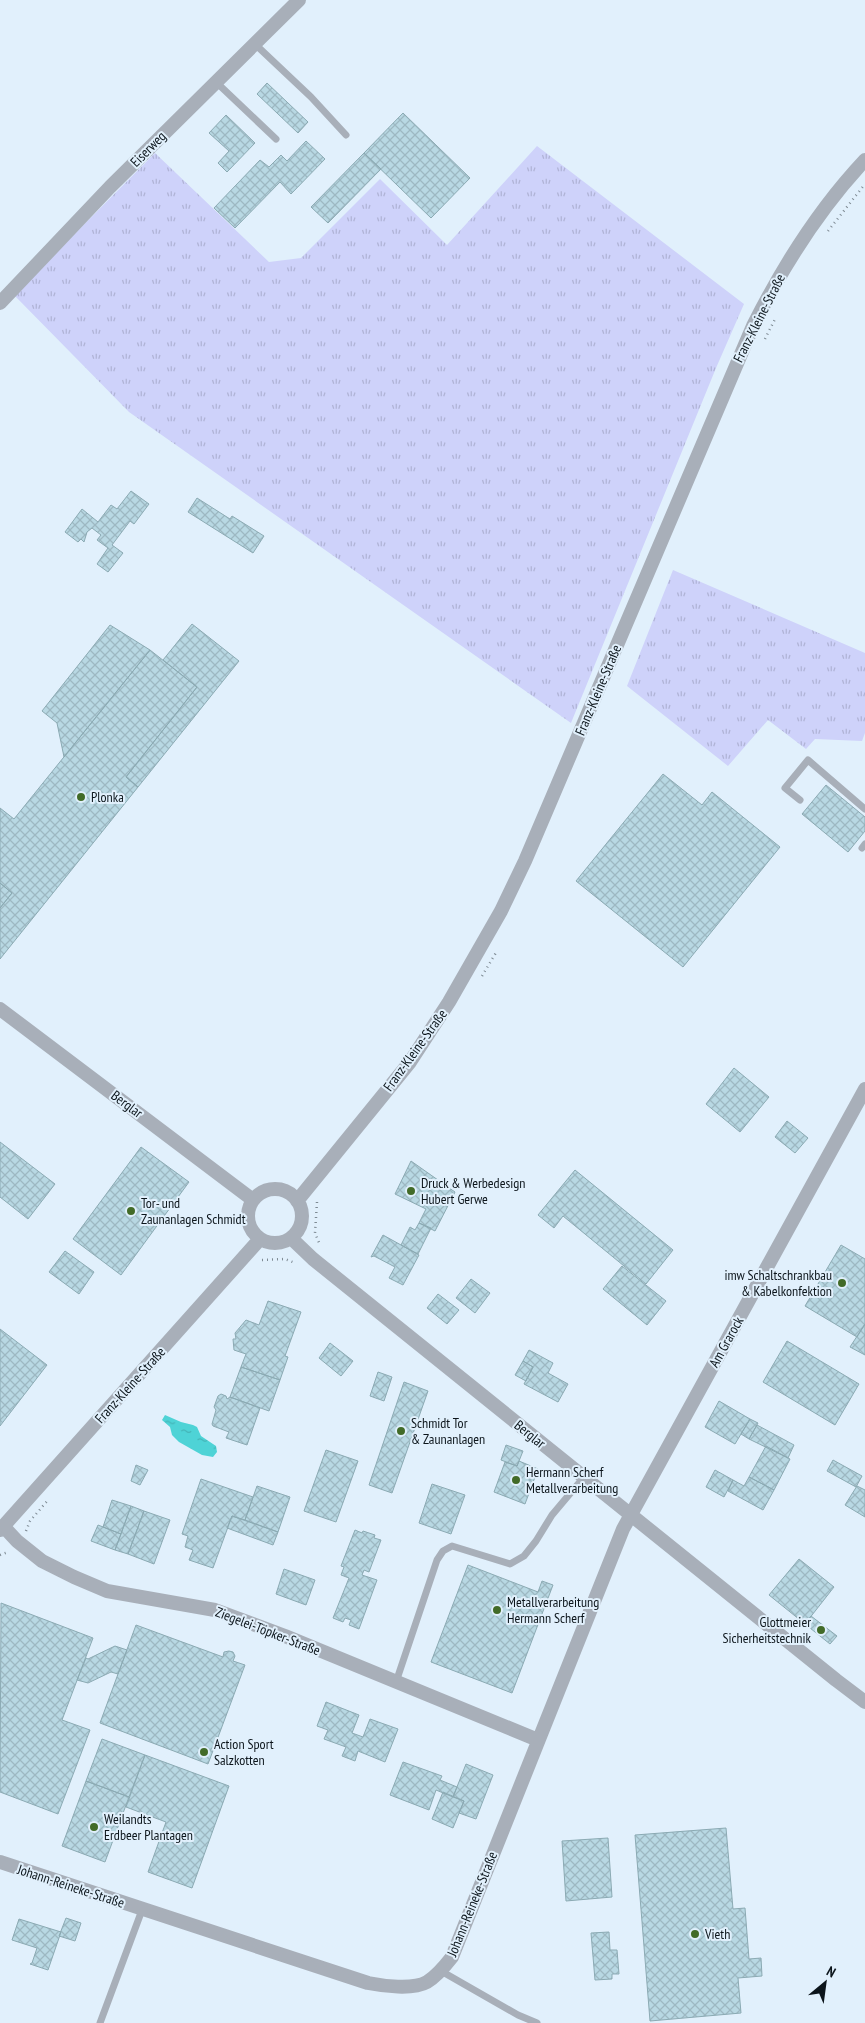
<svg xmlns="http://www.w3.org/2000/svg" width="865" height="2023" viewBox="0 0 865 2023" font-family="'PT Sans Narrow',sans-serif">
  <defs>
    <pattern id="grass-tufts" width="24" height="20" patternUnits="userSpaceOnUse" patternTransform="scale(1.25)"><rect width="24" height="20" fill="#ced2fa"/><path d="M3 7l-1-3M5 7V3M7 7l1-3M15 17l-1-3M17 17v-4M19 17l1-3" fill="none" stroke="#b0b3d6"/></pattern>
    <pattern id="water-ripples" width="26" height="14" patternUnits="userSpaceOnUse" patternTransform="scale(1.25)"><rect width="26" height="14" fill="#4ed3d6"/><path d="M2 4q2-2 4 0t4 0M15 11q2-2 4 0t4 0" fill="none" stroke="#43b4b7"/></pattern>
    <pattern id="building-cross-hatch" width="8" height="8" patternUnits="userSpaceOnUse" patternTransform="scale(1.25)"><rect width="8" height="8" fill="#b8d8e3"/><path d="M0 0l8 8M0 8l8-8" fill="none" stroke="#9db8c2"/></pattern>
  </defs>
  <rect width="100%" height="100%" fill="#e1f0fc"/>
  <path fill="url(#grass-tufts)" d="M537 146 744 304 716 368 571 723 129 412 14 295 155 153 269 262 301 258 380 179 447 245Z
    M673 570 865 653V733L862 741 815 739 806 749 768 720 728 766 627 686Z"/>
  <path fill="url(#water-ripples)" d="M165 1415 181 1422 193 1425 197 1427 201 1436 216 1446 217 1452 213 1457 202 1455 179 1442 172 1435 170 1427 162 1420Z"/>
  <path fill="url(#building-cross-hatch)" stroke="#8baab3" d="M267 83 308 122 298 133 257 94Z
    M403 113 470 178 431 218 364 153Z
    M226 115 255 143 227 172 218 163 229 151 209 133Z
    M306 141 325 159 291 194 280 182 235 228 214 208 260 160 269 167 281 155 287 161Z
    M364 153 381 169 328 223 311 207Z
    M131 491 149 504 134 524 130 521 112 545 123 553 108 572 97 564 108 548 97 540 101 535 92 528 87 532 84 542 81 539 78 542 65 532 82 509 98 522 111 505 117 509Z
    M197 498 230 519 232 516 264 536 253 553 188 512Z
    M192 624 239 661 138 787 126 777 197 687 163 660Z
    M110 625 150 650 64 757 57 723 42 711Z
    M150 650 197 687 126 777 138 787 0 959V908L12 893 0 883V808L14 819Z
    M663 774 702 805 712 792 780 847 683 967 576 881Z
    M826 785 865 817V831L848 852 802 814Z
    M0 883 12 893 0 908Z
    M734 1068 769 1097 740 1132 706 1104Z
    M787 1121 808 1138 795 1153 775 1137Z
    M0 1142 55 1184 28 1219 0 1197Z
    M141 1147 189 1182 121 1275 73 1239Z
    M411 1161 455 1192 435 1231 419 1223 426 1209 395 1194Z
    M575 1170 673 1250 646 1284 563 1216 554 1228 538 1215Z
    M419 1223 431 1228 418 1254 401 1245 410 1227 415 1230Z
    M383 1235 419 1255 403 1285 389 1278 395 1267 374 1256 371 1257Z
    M841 1245 865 1259V1324L857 1337 805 1306Z
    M65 1251 94 1272 79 1294 49 1272Z
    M622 1266 666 1301 647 1325 603 1289Z
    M471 1279 490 1293 475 1313 456 1298Z
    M438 1294 459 1310 447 1324 427 1308Z
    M268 1301 301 1312 285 1356 288 1357 280 1380 241 1367 246 1354 234 1350 233 1339H236L235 1333 246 1320 259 1325Z
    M865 1324V1355L850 1347Z
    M0 1329 47 1365 0 1426Z
    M787 1341 859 1384 835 1425 763 1382Z
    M330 1343 353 1361 341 1376 319 1358Z
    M529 1350 553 1363 548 1373 568 1384 558 1402 524 1384 533 1367 523 1361Z
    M523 1361 533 1367 526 1381 515 1375Z
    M241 1367 280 1380 269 1411 230 1397Z
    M378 1372 392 1377 384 1401 370 1396Z
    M404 1382 428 1391 392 1493 369 1485Z
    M221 1394 226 1396 227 1399 230 1397 260 1408 247 1445 226 1438 229 1432 213 1426 212 1424 216 1410 214 1407 218 1396Z
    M719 1401 750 1419 735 1444 705 1427Z
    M750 1419 758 1423 749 1439 741 1434Z
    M757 1425 794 1445 788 1458 749 1439Z
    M506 1445 523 1451 517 1466 501 1460Z
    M766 1446 790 1459 774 1490 749 1477Z
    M326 1450 358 1461 336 1522 304 1511Z
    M833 1460 862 1476 856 1487 827 1471Z
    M519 1461 538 1469 525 1504 494 1492 505 1462 517 1466Z
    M136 1465 148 1470 140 1485 131 1481Z
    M715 1470 733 1480 724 1497 706 1487Z
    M749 1477 774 1490 763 1510 728 1491 733 1480 744 1486Z
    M201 1479 253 1497 245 1520 232 1516 213 1568 189 1560 193 1550 185 1547 188 1536 182 1534Z
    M432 1484 465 1495 451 1534 419 1523Z
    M257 1486 290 1497 278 1532 245 1520Z
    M857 1486 865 1490V1517L845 1505Z
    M112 1500 131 1506 121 1534 103 1527Z
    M131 1506 144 1511 128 1554 115 1550Z
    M144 1511 170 1520 154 1564 128 1554Z
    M232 1516 278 1532 273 1545 227 1528Z
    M98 1525 121 1534 115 1550 91 1541Z
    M355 1530 362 1533 363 1531 375 1535 374 1538 381 1540 369 1572 364 1570 362 1575 377 1580 359 1629 349 1625 351 1620 345 1618 343 1622 333 1618 349 1578 341 1575 344 1567 341 1566Z
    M799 1559 834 1587 805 1624 769 1595Z
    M468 1565 538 1592 542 1581 553 1585 512 1693 431 1662Z
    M284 1569 315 1580 306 1605 276 1594Z
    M1 1603 93 1638 62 1720 90 1730 58 1814 0 1792Z
    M811 1616 837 1636 830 1644 805 1624Z
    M136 1625 223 1657 224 1652 229 1651 233 1652 235 1656 233 1661 245 1665 208 1764 100 1723Z
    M115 1646 127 1650 118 1674 111 1672 88 1683 77 1680 86 1658 88 1659Z
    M326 1702 359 1715 352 1733 363 1737 370 1719 398 1729 385 1762 358 1751 355 1761 342 1756 346 1747 324 1739 328 1730 317 1726Z
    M102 1739 145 1755 129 1797 86 1781Z
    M145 1755 229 1786 192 1888 148 1872 166 1822 126 1807Z
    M403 1762 442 1776 440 1780 457 1787 453 1797 436 1790 429 1810 390 1795Z
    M466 1764 493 1775 476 1819 459 1813 464 1801 453 1797Z
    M86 1781 129 1797 105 1862 62 1846Z
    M443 1792 464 1801 453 1828 432 1819Z
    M726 1828 733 1909 745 1908 749 1959 761 1958 762 1976 738 1978 741 2013 650 2021 635 1835Z
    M608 1838 612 1897 566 1901 562 1841Z
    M66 1918 81 1923 75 1941 59 1936Z
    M19 1919 61 1932 48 1970 30 1964 32 1963 37 1948 12 1940Z
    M609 1932 610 1950H617L619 1974H612V1979L595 1980 591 1933Z"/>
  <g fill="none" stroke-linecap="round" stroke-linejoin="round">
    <path stroke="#7e8a93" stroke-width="2.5" stroke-dasharray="1 4" stroke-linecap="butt" d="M828 231 865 184
      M765 339 775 319
      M482 976 497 951
      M317 1202 315 1233 320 1245
      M262 1260 285 1259 295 1263
      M26 1531 30 1521 49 1499
      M0 1555 8 1552"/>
    <path stroke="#a8afb9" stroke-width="7" d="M256 45 311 97 346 135
      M216 82 276 139
      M800 800 785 788 808 760 865 809
      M862 848 865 844
      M396 1682 437 1560 443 1551 452 1546 510 1564 524 1556 536 1541 552 1515 584 1477
      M441 1971 518 2015 537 2023
      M100 2023 142 1910"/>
    <path stroke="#a8afb9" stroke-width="14" d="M0 303 110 187 299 0
      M0 1009 253 1200
      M248 1216a27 27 0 1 1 54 0a27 27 0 1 1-54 0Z
      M297 1201 410 1062 449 1002 501 911 525 861 753 326C783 266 819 209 865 160
      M291 1238 313 1259 836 1680 865 1702
      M3 1526 17 1541 42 1561 74 1577 107 1591 215 1610 285 1636 538 1740
      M0 1530 260 1239
      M0 1862 368 1983C383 1986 413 1990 427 1982 437 1976 445 1966 452 1957L623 1529 865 1089"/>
  </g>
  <g fill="#426b28" stroke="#e1f0fc" stroke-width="2">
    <circle cx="81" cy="797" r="5"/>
    <circle cx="411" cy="1191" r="5"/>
    <circle cx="131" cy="1211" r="5"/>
    <circle cx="842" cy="1283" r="5"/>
    <circle cx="401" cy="1431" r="5"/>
    <circle cx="516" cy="1480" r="5"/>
    <circle cx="497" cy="1610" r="5"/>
    <circle cx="821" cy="1630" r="5"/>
    <circle cx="204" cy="1752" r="5"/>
    <circle cx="94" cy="1827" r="5"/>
    <circle cx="695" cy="1934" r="5"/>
  </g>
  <g text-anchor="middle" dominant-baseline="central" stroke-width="4" stroke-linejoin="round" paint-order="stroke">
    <g font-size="14" fill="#0c151b" stroke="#e1f0fc">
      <text transform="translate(148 149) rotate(-45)">Eiserweg</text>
      <text transform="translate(759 318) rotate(-63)">Franz-Kleine-Straße</text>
      <text transform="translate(598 690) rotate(-67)">Franz-Kleine-Straße</text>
      <text transform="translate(415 1050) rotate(-54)">Franz-Kleine-Straße</text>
      <text transform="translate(127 1104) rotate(37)">Berglar</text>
      <text transform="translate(726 1342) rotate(-61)">Am Grarock</text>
      <text transform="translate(130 1385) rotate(-48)">Franz-Kleine-Straße</text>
      <text transform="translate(530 1434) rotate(39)">Berglar</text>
      <text transform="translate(268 1631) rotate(21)">Ziegelei-Töpker-Straße</text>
      <text transform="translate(71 1886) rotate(18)">Johann-Reineke-Straße</text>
      <text transform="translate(472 1904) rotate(-68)">Johann-Reineke-Straße</text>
    </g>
    <g font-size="14" fill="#0c151b" stroke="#e1f0fc" text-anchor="start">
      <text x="91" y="797">Plonka</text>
      <text x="421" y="1183">Druck &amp; Werbedesign<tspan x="421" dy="16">Hubert Gerwe</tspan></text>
      <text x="141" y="1203">Tor- und<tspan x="141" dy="16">Zaunanlagen Schmidt</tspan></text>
      <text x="832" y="1275" text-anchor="end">imw Schaltschrankbau<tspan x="832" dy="16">&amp; Kabelkonfektion</tspan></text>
      <text x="411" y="1423">Schmidt Tor<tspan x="411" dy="16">&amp; Zaunanlagen</tspan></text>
      <text x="526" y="1472">Hermann Scherf<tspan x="526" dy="16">Metallverarbeitung</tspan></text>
      <text x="507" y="1602">Metallverarbeitung<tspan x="507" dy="16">Hermann Scherf</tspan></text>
      <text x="811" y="1622" text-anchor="end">Glottmeier<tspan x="811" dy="16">Sicherheitstechnik</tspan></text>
      <text x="214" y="1744">Action Sport<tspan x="214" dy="16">Salzkotten</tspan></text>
      <text x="104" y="1819">Weilandts<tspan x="104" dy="16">Erdbeer Plantagen</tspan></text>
      <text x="705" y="1934">Vieth</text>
    </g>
  </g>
  <g transform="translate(825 1983) rotate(29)" stroke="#e1f0fc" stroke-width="4" paint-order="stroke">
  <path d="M0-4L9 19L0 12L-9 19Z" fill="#0c151b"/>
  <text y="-8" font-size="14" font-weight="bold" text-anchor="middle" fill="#0c151b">N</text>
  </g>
</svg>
